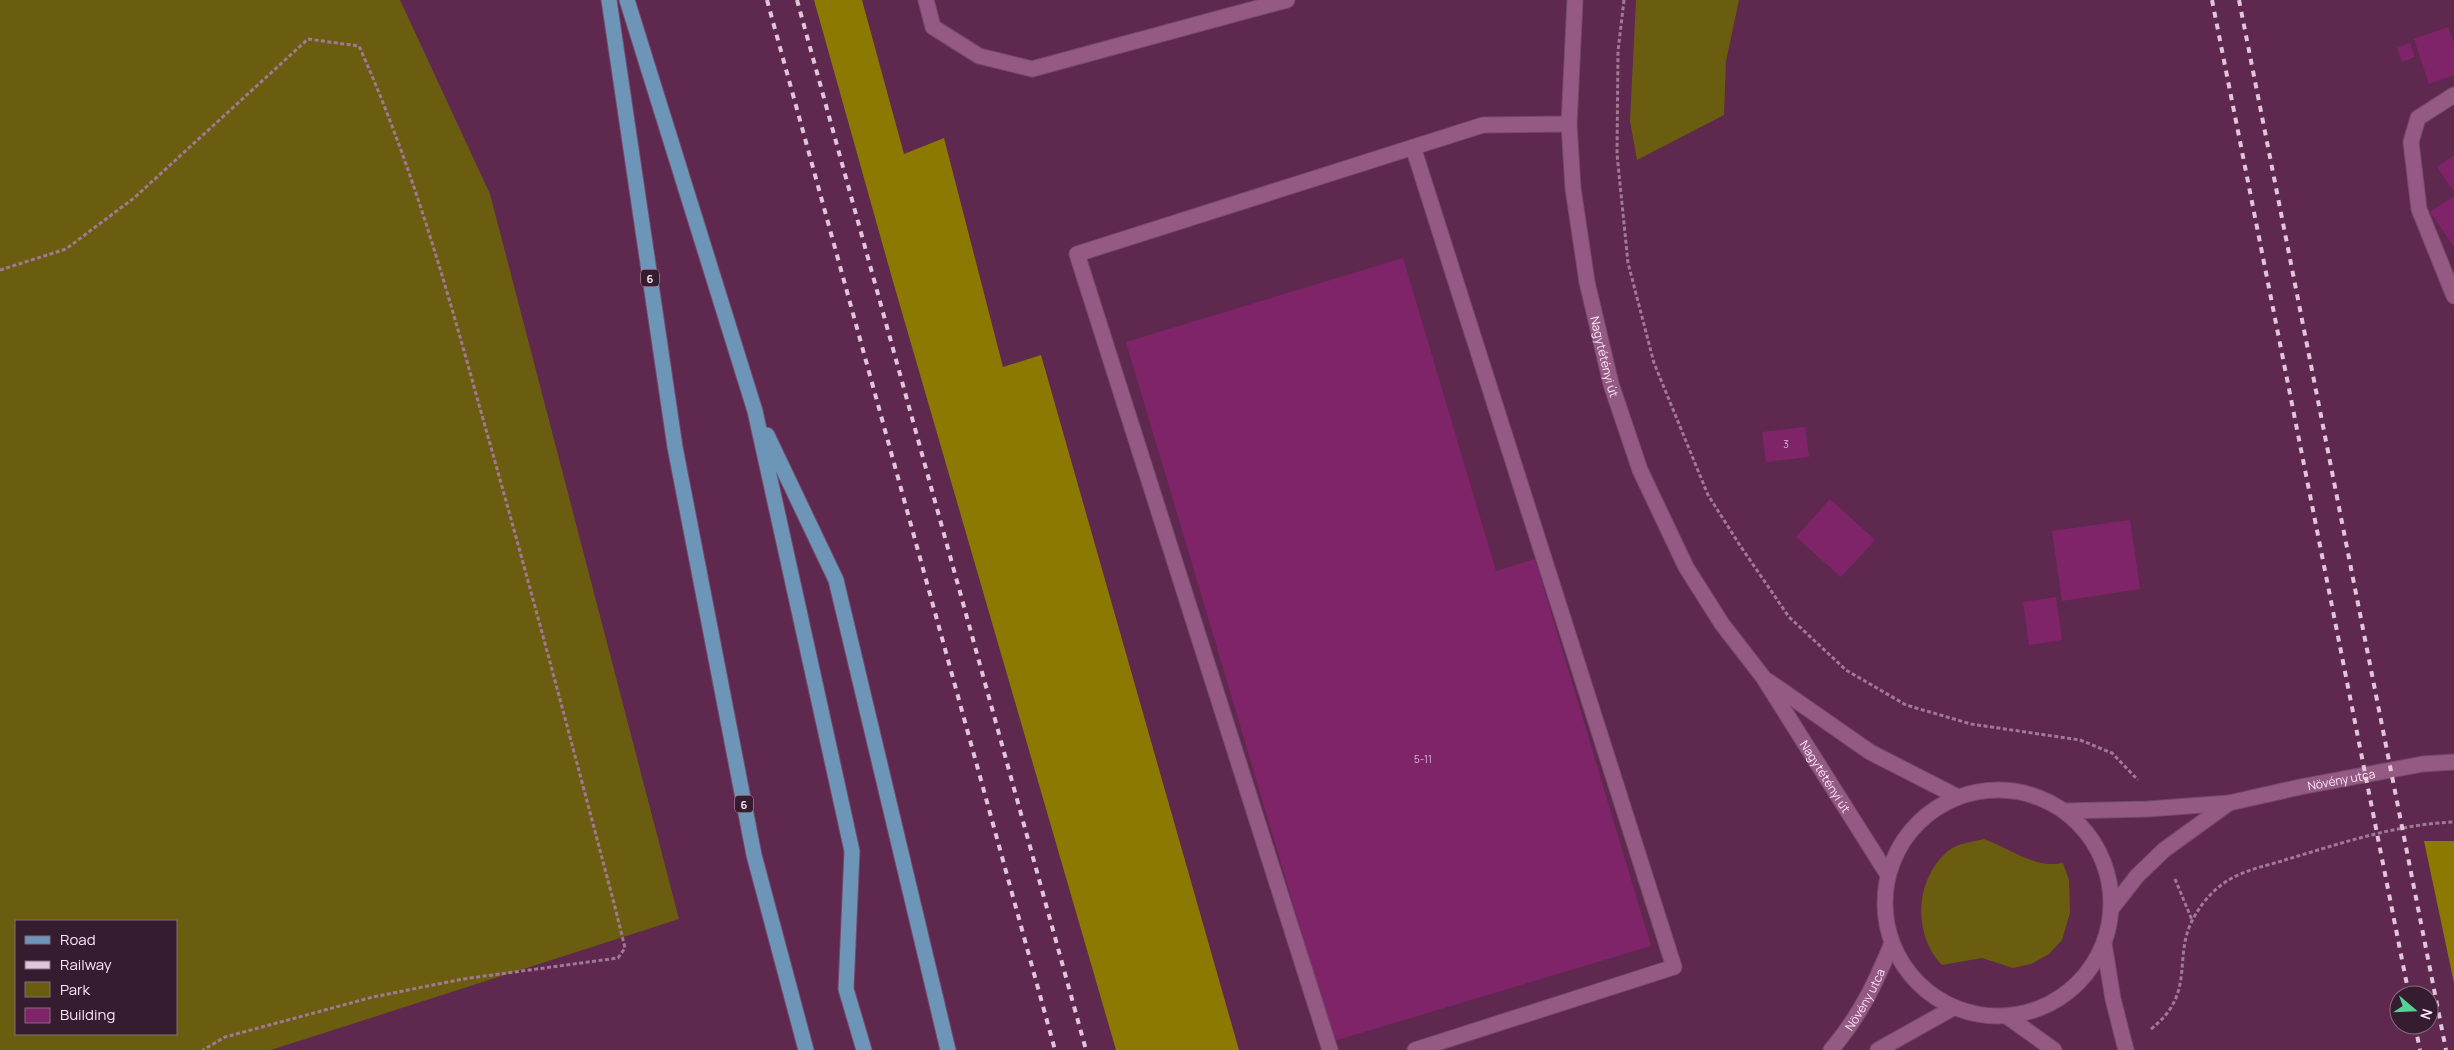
<svg xmlns="http://www.w3.org/2000/svg" width="2454" height="1050" viewBox="0 0 2454 1050" font-family="Manrope,sans-serif">
  <rect width="100%" height="100%" fill="#5e284f"/>
  <path fill="#6a5d10" fill-rule="evenodd" d="M0 0H400L490 194 679 919 271 1050H0ZM176 921V1034H16V921Z
    M1636 0H1739L1726 61 1724 115 1637 160 1630 121Z
    M1984 839C2010 848 2034 869 2063 863L2069 880 2070 913 2062 940 2049 954 2031 964 2013 968 1982 958 1942 965C1912 934 1915 879 1948 851 1957 843 1973 842 1984 839Z"/>
  <path fill="#8b7902" d="M814 0H862L904 154 944 138 1003 367 1041 355 1239 1050H1116L892 278Z
    M2424 841H2454V983Z"/>
  <path fill="#80246a" d="M2448 27 2454 43V75L2429 84 2414 39Z
    M2410 43 2415 57 2402 62 2397 48Z
    M2454 155V192L2437 167Z
    M2454 196V247L2430 212Z
    M1403 258 1496 571 1535 559 1651 946 1334 1041 1126 342Z
    M1805 427 1809 457 1766 462 1762 432Z
    M1830 499 1875 540 1841 577 1796 537Z
    M2130 520 2140 589 2062 601 2052 531Z
    M2056 597 2062 640 2029 645 2023 602Z"/>
  <g fill="none" stroke-linecap="round" stroke-linejoin="round">
    <defs>
      <path id="lane" d="M926 0 933 27 979 56 1032 69 1287 0
        M2454 95 2418 118 2411 142 2419 209 2454 296
        M1413 147 1674 967 1415 1050
        M2104 944 2113 999 2126 1050
        M2008 1017 2054 1050
        M1330 1050 1077 254 1483 125 1569 124"/>
      <g id="secondary">
        <path id="s1" d="M1575 0 1569 124 1573 188 1587 282 1611 384 1640 470 1686 567 1722 624 1763 677 1888 875"/>
        <path d="M1768 681 1870 752 1958 797"/>
        <circle cx="1998" cy="903" r="113"/>
        <path id="s2" d="M2065 811 2148 809 2229 803 2300 787 2423 764 2454 762"/>
        <path d="M2112 908 2137 876 2164 850 2229 803"/>
        <path id="s3" d="M1831 1050C1860 1016 1875 984 1892 943"/>
        <path d="M1878 1050 1953 1008"/>
      </g>
      <path id="primary" d="M609 0 675 447 754 855 806 1050
        M627 0 755 411 852 851 846 989 864 1050
        M767 435 836 580 948 1050"/>
    </defs>
    <use href="#lane" stroke="#754a6a" stroke-width="17"/>
    <use href="#secondary" stroke="#754a6a" stroke-width="17"/>
    <use href="#primary" stroke="#754a6a" stroke-width="17"/>
    <path stroke="#a17995" stroke-width="3" stroke-dasharray="4 2.5" stroke-linecap="butt" d="M1624 0 1618 51 1617 154 1628 263 1654 363 1708 495 1741 547 1789 617 1846 670 1906 705 1971 724 2080 740 2112 753 2138 780
      M0 270 66 249 134 198 308 39 359 46C413 166 448 293 483 419 529 581 572 744 615 907L625 948 618 958 463 979 373 997 225 1037 203 1050
      M2175 879 2192 920
      M2151 1029C2197 993 2172 958 2193 919 2202 902 2216 886 2234 877 2251 868 2271 865 2288 859 2342 843 2398 824 2454 822"/>
    <use href="#lane" stroke="#955a83" stroke-width="15"/>
    <use href="#secondary" stroke="#955a83" stroke-width="15"/>
    <use href="#primary" stroke="#6d95b7" stroke-width="15"/>
    <path stroke="#e0c6d8" stroke-width="4" stroke-dasharray="6 6" stroke-linecap="butt" d="M767 0 1055 1050
      M797 0 1086 1050
      M2212 0 2409 995
      M2239 0 2446 1050
      M2415 1025 2420 1050"/>
  </g>
  <g text-anchor="middle" dominant-baseline="central" stroke-width="5" stroke-linejoin="round" paint-order="stroke">
    <g font-size="10" fill="#dcb6d2">
      <text x="1786" y="444">3</text>
      <text x="1423" y="759">5-11</text>
    </g>
    <g fill="#351c2e" stroke="#c0a9b9" stroke-width="1">
      <rect x="641" y="269.5" width="18" height="17" rx="4"/>
      <rect x="735" y="795.5" width="18" height="17" rx="4"/>
    </g>
    <g font-size="11" font-weight="bold" fill="#fbe6f4">
      <text x="650" y="278">6</text>
      <text x="744" y="804">6</text>
    </g>
    <g font-size="12" fill="#fbe6f4" stroke="#351c2e">
      <text stroke="none"><textPath href="#s1" startOffset="360">Nagytétényi út</textPath></text>
      <text stroke="none"><textPath href="#s1" startOffset="838">Nagytétényi út</textPath></text>
      <text stroke="none"><textPath href="#s2" startOffset="279">Növény utca</textPath></text>
      <text stroke="none"><textPath href="#s3" startOffset="61">Növény utca</textPath></text>
    </g>
  </g>
  <rect x="15" y="920" width="162" height="115" fill="#351c2e" stroke="#846d7d"/>
  <rect x="25" y="936" width="25" height="8" fill="#6d95b7" stroke="#846d7d"/>
  <text x="60" y="945" font-size="15" fill="#fbe6f4">Road</text>
  <rect x="25" y="961" width="25" height="8" fill="#e0c6d8" stroke="#846d7d"/>
  <text x="60" y="970" font-size="15" fill="#fbe6f4">Railway</text>
  <rect x="25" y="982" width="25" height="15" fill="#6a5d10" stroke="#846d7d"/>
  <text x="60" y="995" font-size="15" fill="#fbe6f4">Park</text>
  <rect x="25" y="1008" width="25" height="15" fill="#80246a" stroke="#846d7d"/>
  <text x="60" y="1020" font-size="15" fill="#fbe6f4">Building</text>
  <g transform="translate(2414 1010) rotate(109)"><circle r="24" fill="#351c2e" stroke="#846d7d"/>
  <path d="M0-4L9 19L0 12L-9 19Z" fill="#54d396"/>
  <text y="-8" font-size="14" font-weight="bold" text-anchor="middle" fill="#fbe6f4">N</text>
  </g>
</svg>
